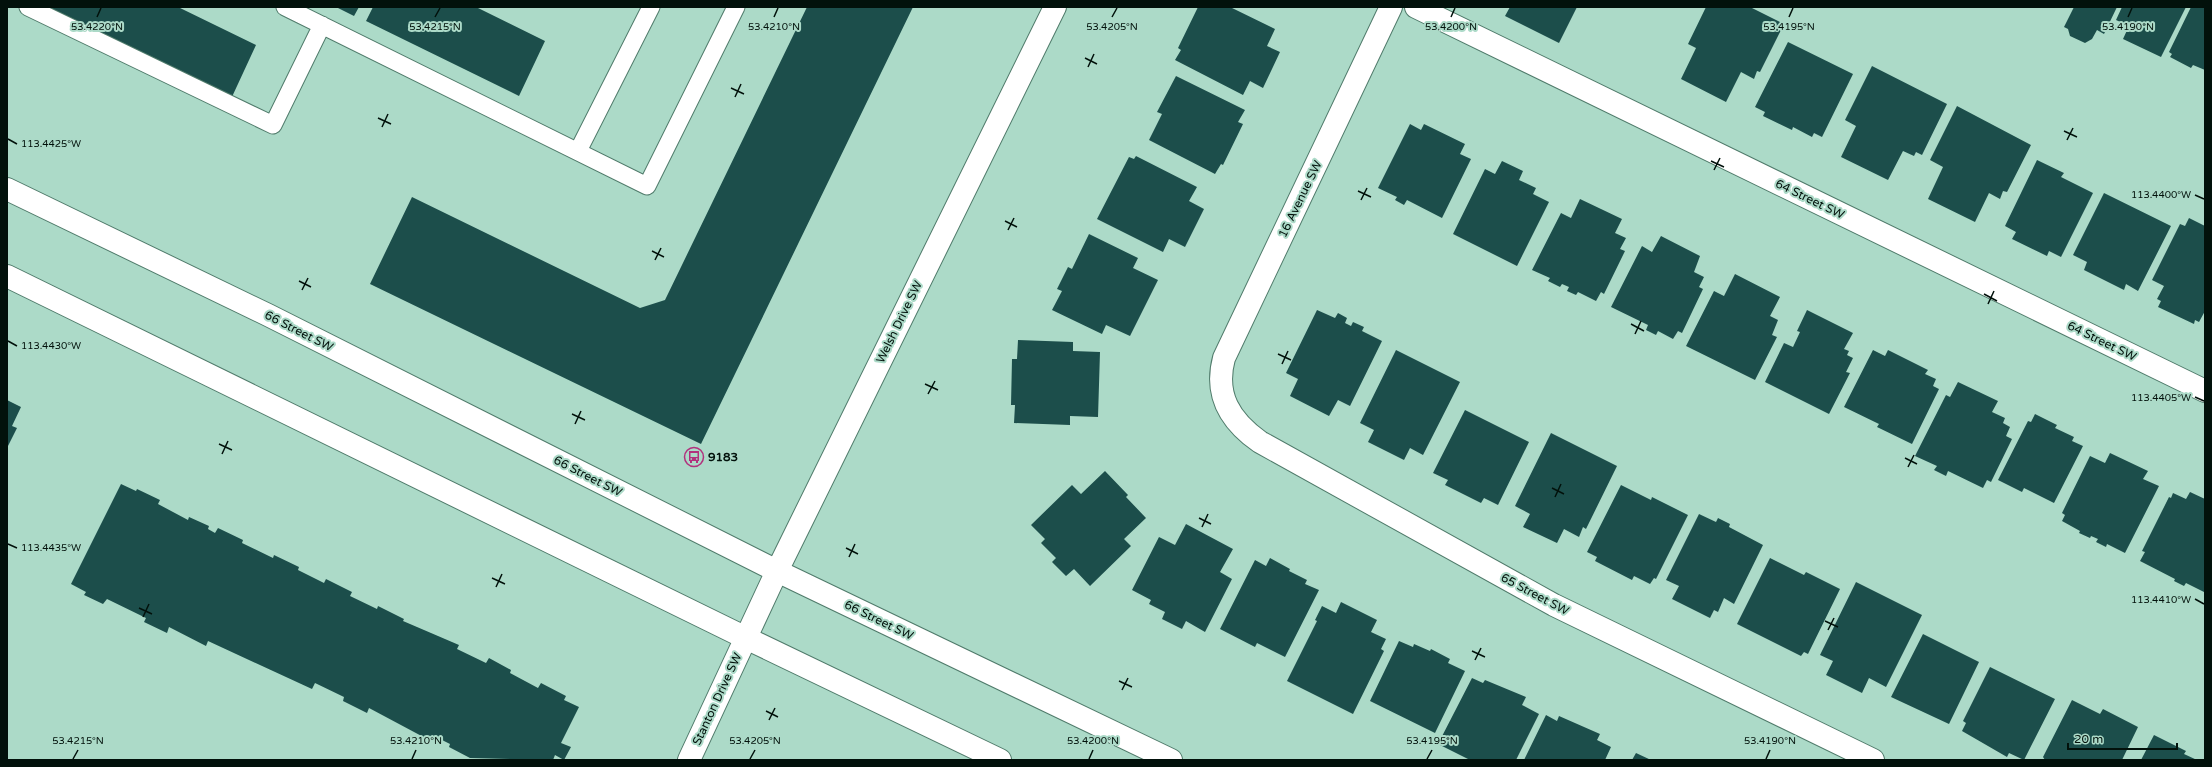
<svg xmlns="http://www.w3.org/2000/svg" width="2212" height="767" viewBox="0 0 2212 767" font-family="'Varela Round',sans-serif">
  <rect width="100%" height="100%" fill="#acdac8"/>
  <path fill="#1c4e4b" d="M39 7H178L256 45 231 99Z
    M336 7H359L354 16Z
    M373 7H476L545 41 519 96 366 21Z
    M807 7H913L701 444 370 284 412 197 640 308 665 300Z
    M1198 7H1230L1275 29 1267 46 1280 52 1263 88 1250 81 1243 95 1175 60 1181 50 1178 48Z
    M1510 7H1577L1559 43 1505 16Z
    M1706 7H1750L1784 24 1760 72 1757 71 1754 79 1741 72 1726 102 1681 79 1696 48 1688 44Z
    M2074 7H2117L2104 34 2097 30 2092 39 2085 43 2070 36 2068 29 2064 27Z
    M2122 7H2186L2161 57 2123 39 2129 26 2116 20Z
    M2191 7H2205V70L2193 65 2191 68 2170 57 2172 54 2169 52Z
    M1788 42 1853 74 1822 137 1814 133 1812 137 1793 127 1792 130 1763 116 1765 112 1755 107Z
    M1872 66 1947 104 1922 155 1916 152 1914 156 1903 151 1888 180 1841 157 1856 126 1845 120Z
    M1176 76 1245 110 1238 122 1243 124 1223 165 1221 164 1215 174 1149 140 1162 114 1157 112Z
    M1957 106 2031 145 2007 192 2003 191 2000 199 1989 193 1975 222 1928 199 1943 167 1930 160Z
    M1410 124 1421 130 1424 124 1465 144 1460 154 1471 159 1442 218 1407 200 1404 205 1395 200 1397 197 1378 188Z
    M1136 156 1197 187 1189 201 1204 209 1185 247 1169 239 1163 252 1097 219 1129 157 1134 159Z
    M2037 160 2064 173 2061 177 2093 193 2061 257 2049 251 2047 256 2012 239 2016 232 2005 226Z
    M1502 161 1523 171 1519 180 1536 188 1533 194 1549 202 1517 266 1453 234 1485 169 1495 174Z
    M2104 193 2171 226 2138 291 2126 284 2124 290 2084 270 2087 262 2073 255Z
    M1580 199 1622 219 1615 233 1626 238 1620 249 1625 251 1604 294 1601 292 1596 301 1578 292 1576 295 1567 291 1569 287 1562 284 1560 287 1548 281 1550 278 1532 270 1561 213 1571 218Z
    M2189 218 2205 226V311L2199 322 2195 320 2194 324 2158 307 2161 301 2157 299 2164 286 2152 280 2180 224 2185 226Z
    M1089 234 1138 258 1133 268 1158 280 1130 336 1106 325 1102 334 1052 310 1062 291 1057 289 1068 267 1072 269Z
    M1661 236 1700 256 1694 272 1704 277 1699 287 1703 289 1682 333 1678 331 1673 339 1658 331 1656 335 1646 330 1648 325 1611 307 1642 246 1652 252Z
    M1735 274 1780 297 1770 316 1778 320 1772 335 1777 337 1755 380 1686 346 1714 291 1724 296Z
    M1317 310 1335 318 1338 313 1347 318 1345 323 1351 326 1353 322 1364 327 1362 331 1382 341 1350 406 1338 400 1329 416 1290 396 1298 379 1286 373Z
    M1807 310 1853 333 1844 349 1849 351 1847 355 1853 358 1846 372 1850 373 1829 414 1765 382 1784 343 1793 347 1800 332 1797 331Z
    M1018 340 1073 342V351L1100 352 1098 417 1070 416V425L1014 423 1015 405H1011L1012 359H1017Z
    M1396 350 1460 382 1423 455 1410 448 1404 460 1368 442 1374 430 1360 423Z
    M1873 350 1885 356 1888 350 1928 370 1925 374 1936 379 1933 386 1939 389 1912 444 1877 427 1879 424 1844 407Z
    M1958 382 1998 401 1992 412 2005 418 2003 423 2010 427 2006 436 2012 439 1991 482 1987 480 1983 488 1948 471 1946 476 1934 470 1937 466 1915 456 1946 395 1950 397Z
    M7 400 21 407 12 426 17 428 7 448Z
    M1465 410 1529 442 1498 505 1484 498 1481 503 1445 485 1448 480 1433 473Z
    M2035 414 2057 425 2055 428 2074 437 2072 441 2083 446 2054 503 2024 488 2022 492 1998 480 2028 421 2031 422Z
    M1551 433 1617 466 1586 529 1583 527 1579 537 1564 529 1557 543 1523 527 1530 514 1515 506Z
    M2110 453 2148 471 2143 479 2159 486 2125 553 2107 544 2106 547 2096 542 2098 539 2091 536 2090 538 2079 533 2080 531 2062 521 2065 515 2062 513 2090 456 2105 463Z
    M1105 471 1128 495 1126 497 1146 518 1124 539 1131 546 1090 586 1074 569 1066 576 1052 562 1056 558 1041 543 1045 539 1031 525 1072 485 1081 494Z
    M121 484 136 491 137 489 160 500 158 504 188 520 189 517 209 526 208 529 215 533 218 528 243 540 242 543 273 558 274 555 299 567 298 570 324 583 326 579 352 592 350 596 377 609 378 606 404 619 403 621 459 645 457 649 486 663 489 658 511 670 510 673 538 688 541 683 566 696 564 700 579 707 561 743 571 747 564 760 555 755 553 760 470 758 449 747 450 744 432 735 429 740 369 708 367 713 343 701 344 697 315 683 312 689 208 641 206 646 169 627 167 633 144 622 146 618 107 599 103 604 84 595 86 592 71 584Z
    M1621 485 1651 500 1652 497 1688 515 1656 579 1654 578 1650 584 1634 576 1632 580 1595 561 1597 557 1587 552Z
    M2190 492 2205 499 2204 592 2186 583 2184 586 2174 581 2175 579 2140 561 2145 552 2142 551 2169 497 2171 498 2173 493 2186 499Z
    M1699 514 1716 522 1718 518 1730 524 1729 527 1763 545 1734 604 1724 598 1718 612 1714 610 1710 618 1672 599 1679 586 1666 580Z
    M1186 524 1233 549 1220 572 1232 579 1205 632 1186 621 1182 629 1162 619 1165 612 1149 604 1151 600 1132 590 1159 537 1175 545Z
    M1270 558 1290 569 1289 571 1307 580 1305 584 1319 590 1285 657 1257 643 1255 647 1220 629 1255 560 1266 566Z
    M1770 558 1804 575 1806 572 1840 589 1808 654 1804 652 1801 656 1737 624Z
    M1856 582 1922 615 1886 687 1869 678 1862 693 1826 675 1833 661 1820 655Z
    M1341 602 1377 620 1371 632 1386 639 1381 649 1384 651 1353 714 1287 681 1317 621 1315 620 1322 606 1336 613Z
    M1923 634 1979 662 1949 724 1891 697Z
    M1399 641 1413 647 1414 644 1430 651 1431 649 1450 659 1448 663 1465 671 1435 733 1370 701Z
    M1990 667 2055 699 2024 760 2009 753 2007 757 1962 731 1966 723 1963 721Z
    M1472 678 1483 683 1485 680 1526 697 1522 705 1539 714 1516 760H1470L1438 744Z
    M2072 700 2100 714 2103 709 2138 727 2122 760H2045L2043 757Z
    M1546 715 1557 721 1559 716 1600 734 1597 740 1611 747 1605 760H1524Z
    M2154 735 2186 751 2184 754 2197 760H2141Z
    M1636 753 1651 760H1632Z"/>
  <g fill="none" stroke-linecap="round" stroke-linejoin="round">
    <defs>
      <path id="lane" d="M28 7 273 125 322 25
        M285 7 647 186 736 7
        M578 151 651 7"/>
      <path id="street" d="M1391 7 1224 358C1214 395 1230 421 1260 442L1554 605 1873 760
        M1416 7 2205 391"/>
      <path id="secondary" d="M7 189 268 315 777 571 1171 760
        M7 276 746 638 1000 760
        M689 760 777 571 1055 7"/>
    </defs>
    <use href="#lane" stroke="#507b6b" stroke-width="19"/>
    <use href="#street" stroke="#507b6b" stroke-width="24"/>
    <use href="#secondary" stroke="#507b6b" stroke-width="24"/>
    <use href="#lane" stroke="#fff" stroke-width="17"/>
    <use href="#street" stroke="#fff" stroke-width="22"/>
    <use href="#secondary" stroke="#fff" stroke-width="22"/>
  </g>
  <path fill="none" stroke="#02110b" stroke-width="1.5" d="M97 17 101 8M435 17 440 8M774 17 778 8M1112 17 1117 8M1451 17 1455 8M1789 17 1793 8M2128 17 2132 8M1085 58 1097 64M1088 67 1094 54M731 88 744 94M735 97 741 84M378 118 391 124M382 127 388 114M2064 131 2077 137M8 139 17 144M2067 140 2073 128M1711 161 1724 167M1714 170 1720 158M1358 191 1371 197M2195 195 2204 199M1361 200 1367 188M1005 221 1017 227M1008 230 1014 218M652 251 664 257M655 260 661 248M299 281 311 287M302 290 308 278M1984 294 1997 301M1988 304 1994 291M1631 324 1644 331M1635 334 1641 321M8 341 17 346M1278 354 1291 360M1282 364 1288 351M925 384 938 390M928 394 935 381M2195 397 2204 401M572 414 585 420M575 424 581 411M219 444 232 450M222 454 228 441M1905 458 1917 464M1908 467 1914 455M1552 488 1564 494M1555 497 1561 484M1199 518 1211 524M1202 527 1208 514M8 544 17 548M846 548 858 554M849 557 855 544M492 578 505 584M496 587 502 574M2195 599 2204 604M139 608 152 614M143 617 149 604M1825 621 1838 627M1828 630 1834 618M1472 651 1485 657M1475 660 1481 648M1119 681 1132 687M1122 690 1128 678M766 711 778 717M769 720 775 708M73 759 78 750M412 759 416 750M750 759 755 750M1089 759 1093 750M1427 759 1432 750M1766 759 1770 750"/>
  <defs>
    <symbol id="bus-ring" viewBox="-11 -11 22 22"><circle r="9.5" fill="#acdac8" stroke="#b2317d" stroke-width="1.5"/><path d="M-5-6H5V4H4V6H2V4H-2V6H-4V4H-5ZM-3.5-4V0h7V-4ZM-3.5 1.2v1.5H-2V1.2ZM2 1.2v1.5H3.5V1.2Z" fill="#b2317d"/></symbol>
  </defs>
  <g fill-rule="evenodd">
    <use href="#bus-ring" x="683" y="446" width="22" height="22"/>
  </g>
  <g text-anchor="middle" dominant-baseline="central" stroke-width="4" stroke-linejoin="round" paint-order="stroke">
    <g font-size="12" fill="#02110b" stroke="#acdac8">
      <text transform="translate(1300 199) rotate(-64)">16 Avenue SW</text>
      <text transform="translate(1810 199) rotate(26)">64 Street SW</text>
      <text transform="translate(899 322) rotate(-64)">Welsh Drive SW</text>
      <text transform="translate(299 331) rotate(27)">66 Street SW</text>
      <text transform="translate(2102 341) rotate(26)">64 Street SW</text>
      <text transform="translate(588 476) rotate(27)">66 Street SW</text>
      <text transform="translate(1535 594) rotate(28)">65 Street SW</text>
      <text transform="translate(879 620) rotate(26)">66 Street SW</text>
      <text transform="translate(717 699) rotate(-65)">Stanton Drive SW</text>
    </g>
    <g font-size="12" font-weight="bold" fill="#02110b" stroke="#acdac8" text-anchor="start">
      <text x="708" y="457">9183</text>
    </g>
  </g>
  <g font-size="10" text-anchor="middle" fill="#02110b" stroke="#acdac8" stroke-width="4" stroke-linejoin="round" paint-order="stroke">
    <text x="97" y="30">53.4220°N</text>
    <text x="435" y="30">53.4215°N</text>
    <text x="774" y="30">53.4210°N</text>
    <text x="1112" y="30">53.4205°N</text>
    <text x="1451" y="30">53.4200°N</text>
    <text x="1789" y="30">53.4195°N</text>
    <text x="2128" y="30">53.4190°N</text>
    <text x="51" y="147">113.4425°W</text>
    <text x="2161" y="198">113.4400°W</text>
    <text x="51" y="349">113.4430°W</text>
    <text x="2161" y="401">113.4405°W</text>
    <text x="51" y="551">113.4435°W</text>
    <text x="2161" y="603">113.4410°W</text>
    <text x="78" y="744">53.4215°N</text>
    <text x="416" y="744">53.4210°N</text>
    <text x="755" y="744">53.4205°N</text>
    <text x="1093" y="744">53.4200°N</text>
    <text x="1432" y="744">53.4195°N</text>
    <text x="1770" y="744">53.4190°N</text>
  </g>
  <rect width="2212" height="767" fill="none" stroke="#02110b" stroke-width="16"/>
  <path d="M2068 743v6h109v-6" fill="none" stroke="#02110b" stroke-width="2"/>
  <text x="2074" y="743" font-size="12" fill="#02110b" stroke="#acdac8" stroke-width="3" paint-order="stroke">20 m</text>
</svg>
